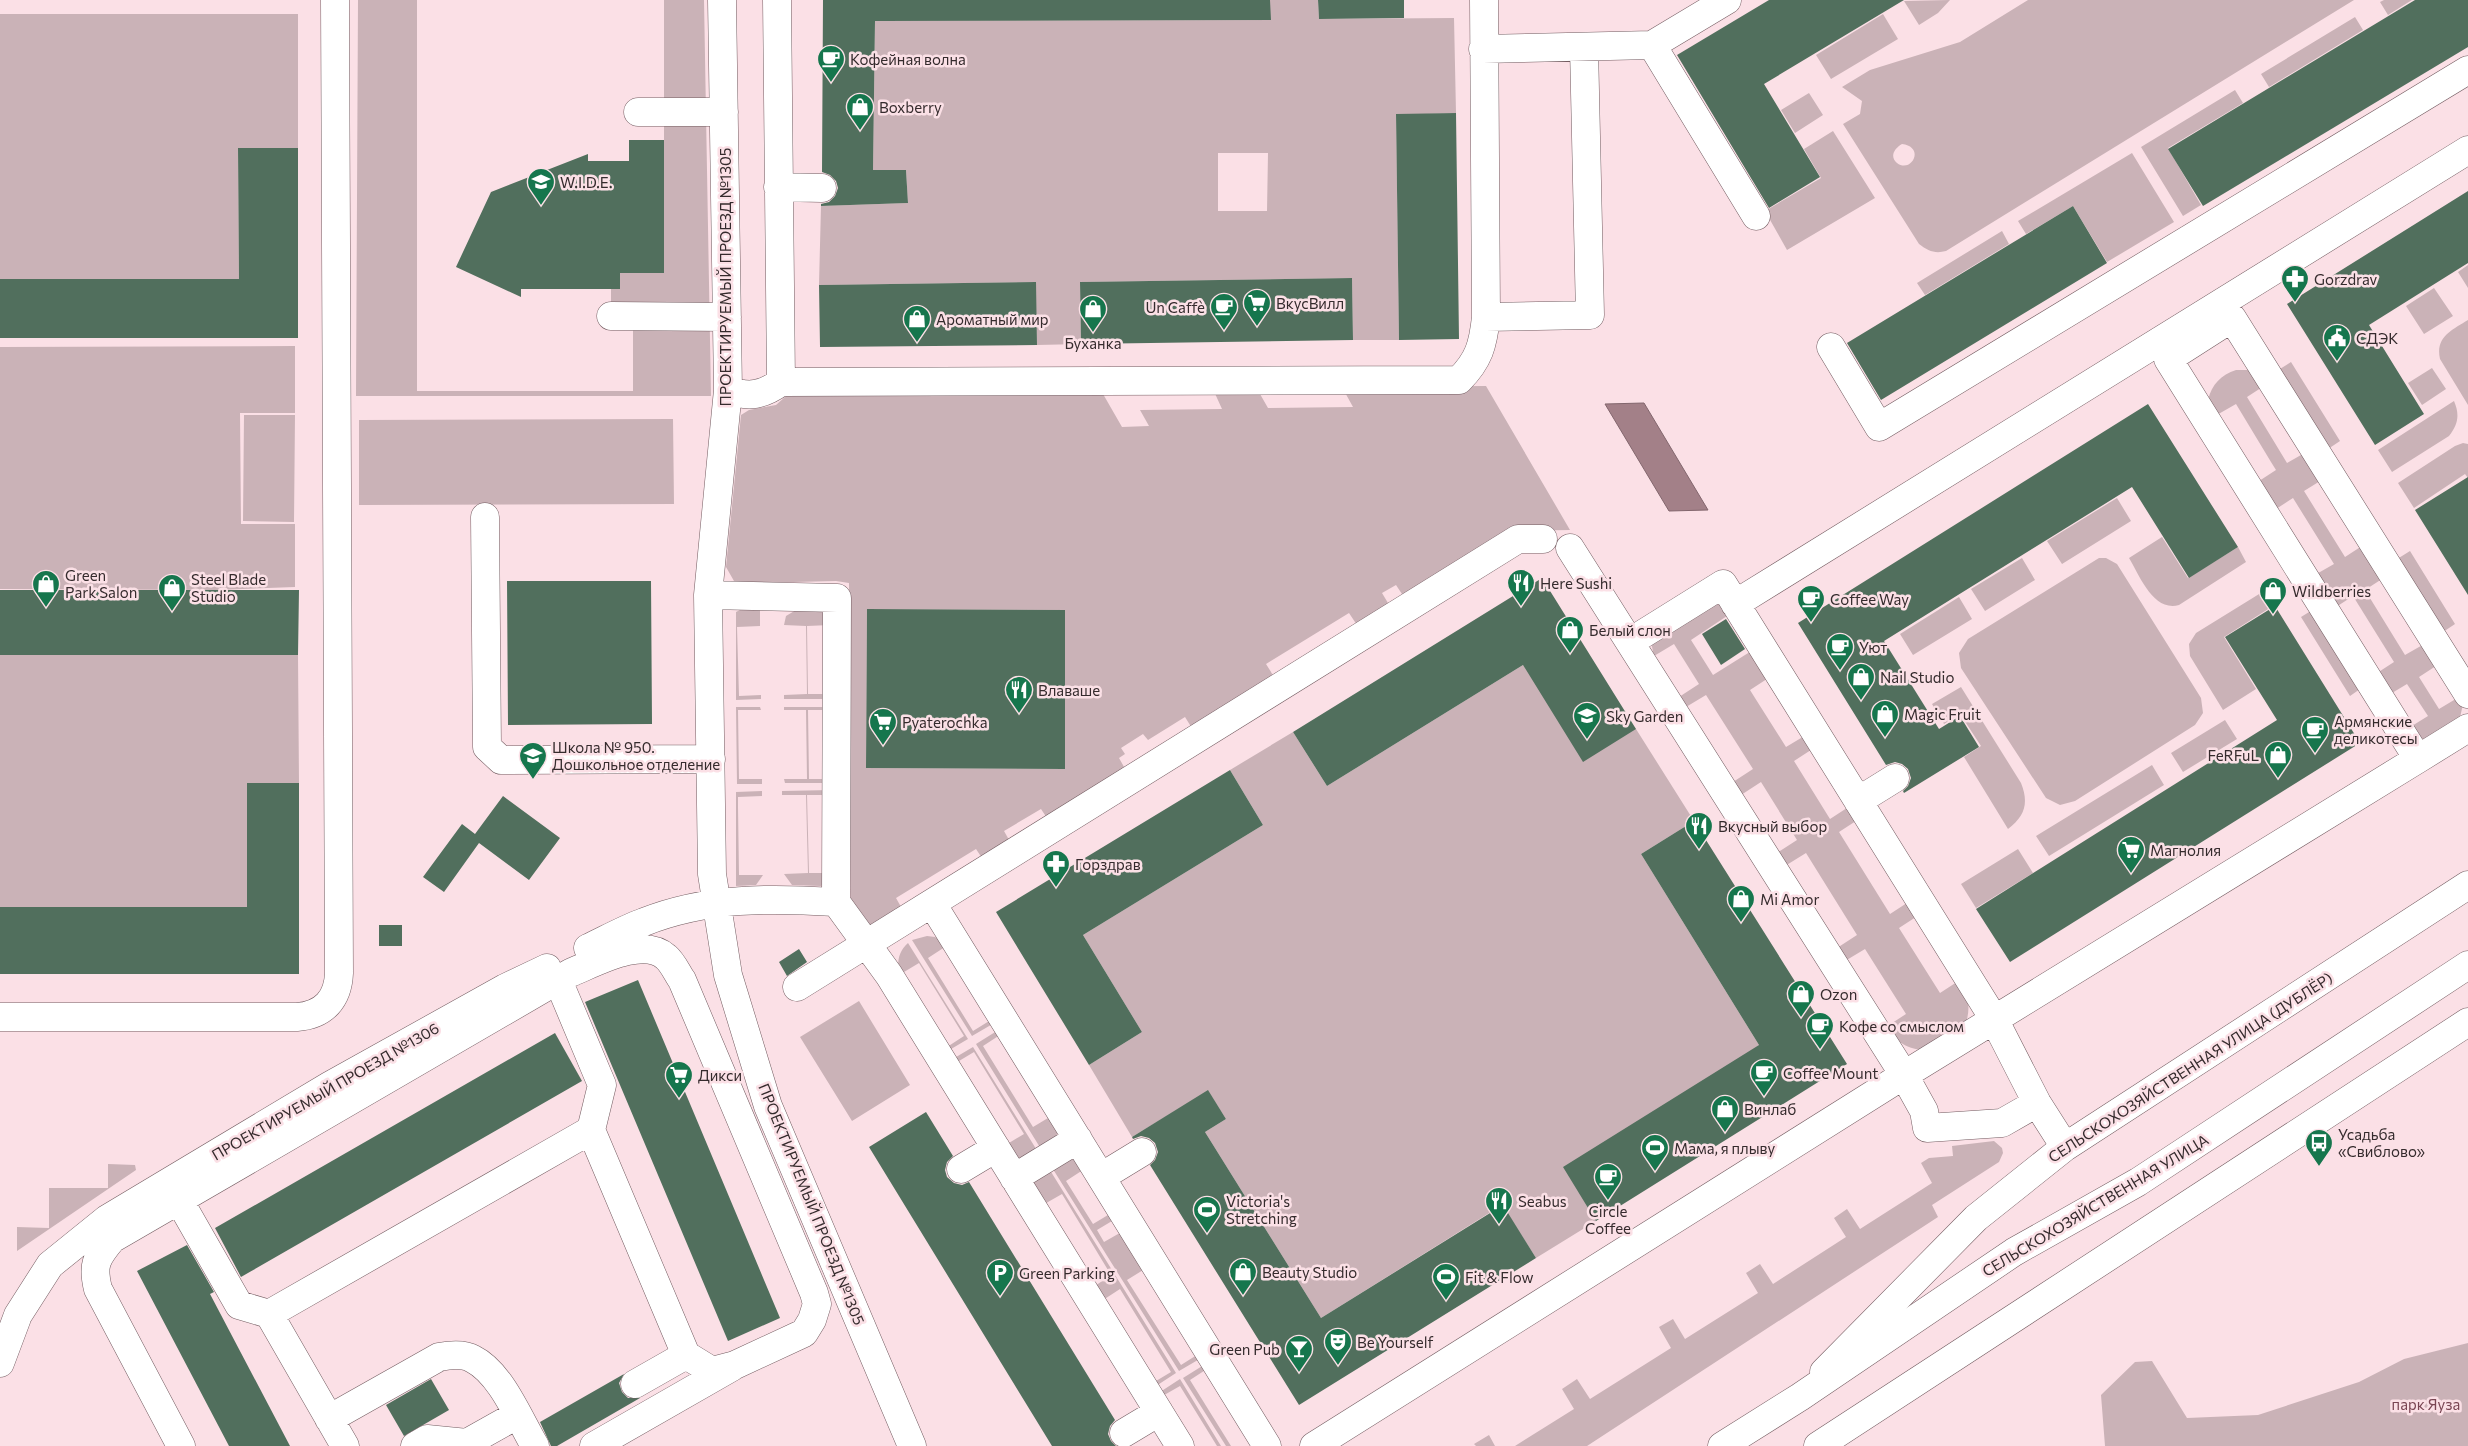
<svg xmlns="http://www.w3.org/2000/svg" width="2468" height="1446" viewBox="0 0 2468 1446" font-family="Commissioner,sans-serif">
  <rect width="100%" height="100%" fill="#fbe0e6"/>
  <path fill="#cab2b7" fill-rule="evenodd" d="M358 0H417V391H633V324H611V289H620V273H664V0H704L711 396H356Z
    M1270 0H1318L1319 19 1454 18 1456 113 1396 115 1399 340H1353L1352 278 1080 282 1081 344 1037 345 1035 282 819 285 821 206 908 203 906 170H873L875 21 1270 20ZM1218 153H1268L1267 211H1218Z
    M1950 0 1938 13 1919 25 1904 1Z
    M2028 0H2354L1946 251C1935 254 1928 251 1919 244L1843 124 1860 114 1862 101 1842 87 1870 70 1960 42ZM1902 144C1926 147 1911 174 1897 163 1889 156 1895 148 1902 144Z
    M2384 0H2412L2388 15 2380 2Z
    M0 14H298V148H238L239 279H0Z
    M1883 14 1898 39 1831 79 1816 55Z
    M2355 17 2363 30 2269 87 2261 74Z
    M2235 90 2243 103 2168 148 2201 205 2183 216 2141 147Z
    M1809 93 1823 115 1795 133 1781 110Z
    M1833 131 1875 198 1787 250 1765 211 1821 178 1804 149Z
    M2132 153 2174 222 2107 262 2073 206 2026 234 2018 221Z
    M2002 231 2009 244 1925 295 1917 283Z
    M2468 265V288L2458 272Z
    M2434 288 2453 316 2424 334 2406 306Z
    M2468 320V405L2440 359C2435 337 2452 330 2468 320Z
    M295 346V413H240L241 524H295V587L216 590 0 589V347Z
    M2291 362 2340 441 2325 451 2275 372Z
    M2432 368 2446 389 2422 405 2408 383Z
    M2236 370H2249L2267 384 2247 397 2287 463 2308 451 2325 478 2304 491 2345 557 2365 544 2385 577 2365 590 2405 655 2426 643 2439 664 2419 677 2439 709 2459 697 2463 704 2459 722 2423 740 2417 738 2407 729 2428 716 2407 684 2387 696 2374 675 2394 662 2353 596 2333 609 2313 576 2334 564 2293 498 2273 511 2256 483 2276 470 2271 462 2236 404 2215 416 2208 400C2212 384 2221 375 2236 370Z
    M1486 386 1570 530 1515 531 1406 600 1396 585 1382 593 1391 608 1359 628 1349 613 1266 664 1276 680 1195 733 1185 717 1148 740 1143 734 1121 748 1125 754 1119 758 1128 774 1051 824 1041 809 1004 831 1013 847 986 864 976 849 896 898 905 914 881 930 865 925 851 903 849 583 836 581 747 583 734 581 726 567 741 415 749 410 776 405 794 389 1099 387 1122 427 1149 426 1140 410 1222 409 1212 387H1256L1268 408 1353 407 1342 387ZM867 609 1065 610V769L866 768Z
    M2454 401C2460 415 2458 424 2449 436L2392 472 2378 450Z
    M244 415H295L294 522 243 521Z
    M673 419 674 504 359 505V420Z
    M2463 443 2468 444V478L2465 474 2414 508 2398 483 2455 446Z
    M2117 498 2131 521 2062 564 2047 541Z
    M2162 537 2188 578 2238 547 2246 562 2179 605C2153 612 2140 576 2129 558Z
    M2410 551 2455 624 2440 634 2394 561Z
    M2022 558 2035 580 1985 611 1971 589Z
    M2099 558H2106L2117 564 2201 698 2203 713 2195 725 2075 801 2060 805 2046 798 1961 668 1959 653 1968 639Z
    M2264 591 2273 606 2224 637 2256 689 2223 710 2190 656 2189 644 2196 633Z
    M1719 596 1730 614 1691 640 1713 675 1753 650 1770 677 1750 690 1755 698 1786 747 1806 735 1814 748 1794 761 1830 819 1850 806 1859 819 1839 832 1890 914 1910 901 1919 915 1899 928 1940 993 1960 980C1968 996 1971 1006 1966 1023L1922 1050C1904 1048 1897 1041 1886 1027L1906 1014 1865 949 1845 961 1837 948 1857 935 1806 853 1785 866 1777 853 1797 840 1761 782 1741 795 1733 782 1753 769 1706 695 1686 707 1679 697 1699 684 1674 644 1654 656 1651 642Z
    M1959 597 1972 619 1913 655 1900 634Z
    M744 608 760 609V626L737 627 739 696 761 695V699L736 700V612Z
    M2314 609 2363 687 2350 696 2301 617Z
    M796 610 824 611 830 625 807 626 808 694H832V699H784V695L807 694 806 626 784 625 786 616Z
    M0 655H298L299 783H247V907H0Z
    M1523 665 1636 729 1694 821 1641 854 1759 1045 1596 1221 1536 1258 1502 1205 1321 1318 1205 1132 1226 1119 1208 1091 1132 1137 1089 1065 1142 1032 1083 935 1263 825 1230 770 1293 732 1327 786Z
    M1961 687 2021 783C2029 803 2025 816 2008 829L1964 757 1981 746 1960 714 1944 724 1932 704Z
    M736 707H760L761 710H738L739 779H762V784H737Z
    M784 707H832L831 710H808L809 779H832V783H785L784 779H807L806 710H784Z
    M2225 720 2237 739 2183 772 2171 753Z
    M2152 765 2164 785 2049 856 2036 836Z
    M832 790V795H807L809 873H833L825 884 821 886 792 885 784 874 808 873 806 795H782V791Z
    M762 791V796L738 797V807L739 875H763L756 885 736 886V792Z
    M2018 849 2033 873 1976 908 1961 884Z
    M927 936 935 937 948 945 928 958 973 1031 994 1018 996 1022 972 1036 912 940Z
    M908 943 968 1039 946 1052 944 1049 964 1036 919 963 899 975C897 962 898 952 908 943Z
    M859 1001 910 1085 852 1121 800 1037Z
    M1000 1029 1003 1033 983 1046 1033 1127 1053 1115C1061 1136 1059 1136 1041 1149L976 1044Z
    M973 1047 1038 1152C1019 1159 1018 1162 1004 1146L1024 1134 974 1052 954 1064 951 1060Z
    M1994 1141 2002 1148 2003 1153 1999 1162 1932 1205 1938 1217 1587 1446H1515L1574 1409 1562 1389 1577 1379 1590 1399 1671 1348 1659 1327 1673 1319 1685 1339 1758 1293 1746 1273 1760 1264 1773 1284 1846 1237 1834 1218 1847 1209 1860 1229 1932 1183 1921 1163 1929 1158 1953 1156 1952 1146Z
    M1071 1157 1077 1158 1086 1168 1066 1181 1093 1224 1113 1212 1117 1218 1097 1230 1104 1242 1125 1230 1148 1267 1127 1280 1181 1365 1200 1353 1203 1357 1179 1371 1051 1166Z
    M108 1164 135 1165 136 1170 17 1251V1227L49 1228V1188H108Z
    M1048 1167 1176 1373 1153 1388 1151 1384 1171 1372 1120 1289 1100 1302 1092 1288 1111 1275 1062 1194 1041 1206 1032 1181Z
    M2468 1343V1446H2105L2101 1395 2135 1362 2152 1361 2187 1418 2258 1415 2359 1382 2404 1359Z
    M1207 1363 1210 1367 1190 1380 1231 1446H1226L1183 1378Z
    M1180 1379 1221 1446H1217L1180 1386 1159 1398 1157 1394Z
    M1489 1435 1495 1446H1476L1474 1444Z"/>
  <path fill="#a38088" stroke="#82666d" d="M1644 403 1708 510 1669 511 1605 404Z"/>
  <path fill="#516f5d" d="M823 0H1270L1271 20 875 21 873 170H906L908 203 821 206V204L829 202 835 196 838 188 836 181 830 175 822 172Z
    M1318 0H1404V18L1319 19Z
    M1769 0H1904L1764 84 1820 177 1769 208 1677 55Z
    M2415 0H2468V47L2203 206 2168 149Z
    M1456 113 1459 339 1399 340 1396 114Z
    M629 140H664V273H620V289H521V297L456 267 491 192 588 154V161H629Z
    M238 148H298V338H0V279H239Z
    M2468 191V263L2369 325 2424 414 2375 445 2287 304Z
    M2073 206 2107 263 1881 400 1847 343Z
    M1352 278 1353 340 1081 344 1080 282Z
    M1036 282 1037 345 820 347 819 285Z
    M2148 404 2238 547 2189 578 2132 487 1884 641 1939 729 1960 716 1979 747 1904 793 1903 791 1908 786 1911 778 1908 769 1902 764 1895 762 1886 765 1798 623Z
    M2468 477V595L2415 510Z
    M1542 578 1636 729 1583 762 1523 665 1327 786 1293 732Z
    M507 581H651L652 724 508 725Z
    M0 590H299L298 655H0Z
    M2275 606 2360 743 2010 962 1976 909 2277 720 2225 637Z
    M867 609 1065 610V769L866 768Z
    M1726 619 1745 649 1721 665 1702 634Z
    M1230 770 1263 825 1083 935 1142 1032 1089 1065 996 912Z
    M247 783H299V974H0V907H247Z
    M503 796 560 838 529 880 479 843 444 892 423 877 462 824 475 834Z
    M1694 821 1847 1064 1596 1221 1563 1167 1759 1045 1641 854Z
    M379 925H402V946H379Z
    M799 949 807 962 787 976 779 962Z
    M638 980 780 1318 728 1341 585 1002Z
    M555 1033 582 1081 241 1277 215 1228Z
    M1208 1090 1226 1119 1205 1132 1321 1318 1503 1205 1536 1258 1299 1405 1150 1165 1155 1160 1158 1152 1155 1143 1149 1138 1141 1136 1133 1139 1132 1137Z
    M926 1112 953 1156 947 1162 945 1170 947 1177 954 1183 962 1185 969 1182 1115 1420 1110 1426 1108 1434 1111 1441 1116 1446H1052L869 1147Z
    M187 1245 214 1292 210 1294 290 1446H229L137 1271Z
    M624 1374 619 1383 622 1392 628 1398H640L557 1446H551L540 1422Z
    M431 1379 449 1410 404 1436 386 1405Z"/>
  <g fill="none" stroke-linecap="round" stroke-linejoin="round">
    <defs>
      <path id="minor" d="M722 0 728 390 708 595 712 874 728 975 768 1106 912 1446
        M1652 45 1727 0
        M1483 49 1652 45 1756 216
        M638 112H724
        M778 187 822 188
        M611 316 727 317
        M1486 317 1590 315 1584 47
        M1831 347 1879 427 2468 70
        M781 382 1459 380C1479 360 1483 345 1486 317L1484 0
        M728 390C749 398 763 395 781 382L777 0
        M485 517 487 747 501 760 711 759
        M1570 548 1904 1075 1924 1111 1927 1128 2002 1123 2037 1103
        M708 595 837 598 836 902
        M1735 604 2468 150
        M1630 642 1723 584 1994 1019 2037 1103 2065 1147
        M2418 759 2468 728
        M1858 801 1895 778
        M933 905 1267 1446
        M588 948C607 939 625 929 644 922 707 897 770 898 836 902L889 975 1180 1446
        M797 987 1518 539H1543
        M0 1017H297C324 1015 338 999 339 973L335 0
        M961 1169 996 1148
        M1101 1177 1142 1152
        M1014 1178 1078 1139
        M179 1200 239 1305 269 1314
        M0 1363 18 1315 50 1265 107 1219 329 1086 505 988 547 968
        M1824 1372 1976 1218 2065 1147 2468 885
        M635 1384 686 1355
        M329 1419 439 1357C449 1355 463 1353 473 1359 501 1373 519 1419 535 1446
        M1124 1433 1159 1412
        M181 1446 98 1289C92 1265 96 1258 112 1239L570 973C595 963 643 936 666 957 673 963 677 973 682 980L814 1293 817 1304 812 1320 804 1333 735 1365 712 1371 686 1355 591 1130 602 1085 558 980
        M345 1446 269 1314 591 1130
        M415 1446 427 1439 467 1443 517 1415
        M594 1446 732 1367
        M1314 1446 1904 1075 2418 759 2168 359 2232 318 2468 694"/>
      <path id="major" d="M1722 1446 1800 1397 2014 1252 2138 1182 2468 965
        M1818 1446 2468 1022"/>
    </defs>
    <use href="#minor" stroke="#735c61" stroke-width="29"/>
    <use href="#major" stroke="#735c61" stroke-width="29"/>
    <use href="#minor" stroke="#fff" stroke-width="28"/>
    <use href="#major" stroke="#fff" stroke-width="28"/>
  </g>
  <defs>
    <symbol id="cafe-pin" viewBox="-11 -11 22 30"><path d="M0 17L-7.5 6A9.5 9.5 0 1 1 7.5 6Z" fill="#16764d" stroke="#fbe0e6"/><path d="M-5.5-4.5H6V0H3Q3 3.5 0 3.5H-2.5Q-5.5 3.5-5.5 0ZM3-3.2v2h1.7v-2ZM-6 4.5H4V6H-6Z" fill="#fff"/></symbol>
    <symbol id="shop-pin" viewBox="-11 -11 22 30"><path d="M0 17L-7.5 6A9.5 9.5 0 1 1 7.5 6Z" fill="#16764d" stroke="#fbe0e6"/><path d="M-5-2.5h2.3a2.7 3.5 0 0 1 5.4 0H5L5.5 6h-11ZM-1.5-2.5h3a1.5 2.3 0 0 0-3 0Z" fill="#fff"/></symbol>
    <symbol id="school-pin" viewBox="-11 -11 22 30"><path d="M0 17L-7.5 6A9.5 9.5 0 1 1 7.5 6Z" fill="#16764d" stroke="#fbe0e6"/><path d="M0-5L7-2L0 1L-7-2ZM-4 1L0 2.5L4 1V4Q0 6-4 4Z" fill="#fff"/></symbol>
    <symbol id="pharmacy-pin" viewBox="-11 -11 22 30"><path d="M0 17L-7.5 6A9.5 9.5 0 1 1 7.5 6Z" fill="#16764d" stroke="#fbe0e6"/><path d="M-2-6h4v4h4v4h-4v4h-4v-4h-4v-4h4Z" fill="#fff"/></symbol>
    <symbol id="supermarket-pin" viewBox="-11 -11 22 30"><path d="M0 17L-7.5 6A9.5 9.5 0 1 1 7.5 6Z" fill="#16764d" stroke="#fbe0e6"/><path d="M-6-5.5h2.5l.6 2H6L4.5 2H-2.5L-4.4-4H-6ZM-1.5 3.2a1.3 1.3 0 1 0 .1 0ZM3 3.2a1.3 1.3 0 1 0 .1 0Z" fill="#fff"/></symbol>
    <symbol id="civic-pin" viewBox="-11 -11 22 30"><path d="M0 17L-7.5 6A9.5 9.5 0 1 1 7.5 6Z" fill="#16764d" stroke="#fbe0e6"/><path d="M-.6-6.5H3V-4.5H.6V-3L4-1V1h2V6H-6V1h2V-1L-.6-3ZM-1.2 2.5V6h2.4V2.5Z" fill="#fff"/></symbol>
    <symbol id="restaurant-pin" viewBox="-11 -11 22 30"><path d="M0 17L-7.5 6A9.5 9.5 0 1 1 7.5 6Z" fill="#16764d" stroke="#fbe0e6"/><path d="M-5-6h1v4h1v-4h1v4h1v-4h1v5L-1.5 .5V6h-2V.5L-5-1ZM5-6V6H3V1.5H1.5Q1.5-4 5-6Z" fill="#fff"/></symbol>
    <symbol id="bus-pin" viewBox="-11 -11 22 30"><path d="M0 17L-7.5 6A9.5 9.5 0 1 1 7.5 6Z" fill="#16764d" stroke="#fbe0e6"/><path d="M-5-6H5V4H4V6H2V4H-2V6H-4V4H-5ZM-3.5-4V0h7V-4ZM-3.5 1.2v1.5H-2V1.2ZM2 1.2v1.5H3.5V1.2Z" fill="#fff"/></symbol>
    <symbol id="stadium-pin" viewBox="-11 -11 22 30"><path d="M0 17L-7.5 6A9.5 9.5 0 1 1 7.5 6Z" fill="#16764d" stroke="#fbe0e6"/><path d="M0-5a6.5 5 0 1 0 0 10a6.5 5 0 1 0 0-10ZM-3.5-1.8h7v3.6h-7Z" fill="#fff"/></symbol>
    <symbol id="parking-pin" viewBox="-11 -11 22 30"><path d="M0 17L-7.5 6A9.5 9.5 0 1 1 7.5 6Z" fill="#16764d" stroke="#fbe0e6"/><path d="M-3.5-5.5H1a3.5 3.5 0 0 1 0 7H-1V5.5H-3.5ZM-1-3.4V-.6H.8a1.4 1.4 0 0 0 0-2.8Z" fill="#fff"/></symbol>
    <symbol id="theatre-pin" viewBox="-11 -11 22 30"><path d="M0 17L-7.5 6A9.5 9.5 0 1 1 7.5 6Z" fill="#16764d" stroke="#fbe0e6"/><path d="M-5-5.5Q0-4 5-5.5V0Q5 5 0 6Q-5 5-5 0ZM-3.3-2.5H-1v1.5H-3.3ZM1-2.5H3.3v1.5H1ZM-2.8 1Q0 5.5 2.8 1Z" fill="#fff"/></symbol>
    <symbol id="bar-pin" viewBox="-11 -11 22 30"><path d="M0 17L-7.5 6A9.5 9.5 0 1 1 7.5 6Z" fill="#16764d" stroke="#fbe0e6"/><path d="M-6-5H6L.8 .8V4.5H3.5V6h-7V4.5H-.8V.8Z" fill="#fff"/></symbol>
  </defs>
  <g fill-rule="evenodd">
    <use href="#cafe-pin" x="815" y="43" width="32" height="43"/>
    <use href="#shop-pin" x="844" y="91" width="32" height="43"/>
    <use href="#school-pin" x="525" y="166" width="32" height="43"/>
    <use href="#pharmacy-pin" x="2279" y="263" width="32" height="43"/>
    <use href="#supermarket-pin" x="1241" y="287" width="32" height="43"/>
    <use href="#cafe-pin" x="1208" y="291" width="32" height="43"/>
    <use href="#shop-pin" x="1077" y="293" width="32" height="43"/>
    <use href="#shop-pin" x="901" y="303" width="32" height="43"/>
    <use href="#civic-pin" x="2321" y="322" width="32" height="43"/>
    <use href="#restaurant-pin" x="1505" y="567" width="32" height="43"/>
    <use href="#shop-pin" x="30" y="568" width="32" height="43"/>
    <use href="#shop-pin" x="156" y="572" width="32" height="43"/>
    <use href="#shop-pin" x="2257" y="575" width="32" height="43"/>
    <use href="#cafe-pin" x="1795" y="583" width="32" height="43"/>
    <use href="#shop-pin" x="1554" y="614" width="32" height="43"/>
    <use href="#cafe-pin" x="1824" y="631" width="32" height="43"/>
    <use href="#shop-pin" x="1845" y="661" width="32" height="43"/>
    <use href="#restaurant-pin" x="1003" y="674" width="32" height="43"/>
    <use href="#shop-pin" x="1869" y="698" width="32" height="43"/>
    <use href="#school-pin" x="1571" y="700" width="32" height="43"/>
    <use href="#supermarket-pin" x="867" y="706" width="32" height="43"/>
    <use href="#cafe-pin" x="2299" y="714" width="32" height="43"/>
    <use href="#shop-pin" x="2262" y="739" width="32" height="43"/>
    <use href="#school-pin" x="517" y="740" width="32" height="43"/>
    <use href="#restaurant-pin" x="1683" y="810" width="32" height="43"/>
    <use href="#supermarket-pin" x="2115" y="834" width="32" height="43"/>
    <use href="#pharmacy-pin" x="1040" y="848" width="32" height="43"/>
    <use href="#shop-pin" x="1725" y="883" width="32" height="43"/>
    <use href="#shop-pin" x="1785" y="978" width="32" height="43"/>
    <use href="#cafe-pin" x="1804" y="1010" width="32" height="43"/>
    <use href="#cafe-pin" x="1748" y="1057" width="32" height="43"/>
    <use href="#supermarket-pin" x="663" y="1059" width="32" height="43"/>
    <use href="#shop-pin" x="1709" y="1093" width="32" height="43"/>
    <use href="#bus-pin" x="2303" y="1127" width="32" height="43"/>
    <use href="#stadium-pin" x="1639" y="1132" width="32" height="43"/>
    <use href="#cafe-pin" x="1592" y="1161" width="32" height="43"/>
    <use href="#restaurant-pin" x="1483" y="1185" width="32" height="43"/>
    <use href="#stadium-pin" x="1191" y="1194" width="32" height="43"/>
    <use href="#shop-pin" x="1227" y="1256" width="32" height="43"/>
    <use href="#parking-pin" x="984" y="1257" width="32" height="43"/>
    <use href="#stadium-pin" x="1430" y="1261" width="32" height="43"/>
    <use href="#theatre-pin" x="1322" y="1326" width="32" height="43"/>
    <use href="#bar-pin" x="1283" y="1333" width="32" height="43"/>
  </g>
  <g text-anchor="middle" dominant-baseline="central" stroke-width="5" stroke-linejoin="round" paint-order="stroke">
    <g font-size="15" fill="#352b2d" stroke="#fbe0e6" text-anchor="start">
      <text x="850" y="59">Кофейная волна</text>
      <text x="879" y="107">Boxberry</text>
      <text x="560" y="182">W.I.D.E.</text>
      <text x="2314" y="279">Gorzdrav</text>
      <text x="1276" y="303">ВкусВилл</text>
      <text x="1205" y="307" text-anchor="end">Un Caffè</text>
      <text x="936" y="319">Ароматный мир</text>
      <text x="2356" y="338">СДЭК</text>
      <text x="1093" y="343" text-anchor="middle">Буханка</text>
      <text x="65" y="575">Green<tspan x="65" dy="17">Park Salon</tspan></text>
      <text x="191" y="579">Steel Blade<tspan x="191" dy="17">Studio</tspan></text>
      <text x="1540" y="583">Here Sushi</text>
      <text x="2292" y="591">Wildberries</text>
      <text x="1830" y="599">Coffee Way</text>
      <text x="1589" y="630">Белый слон</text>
      <text x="1859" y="647">Уют</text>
      <text x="1880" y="677">Nail Studio</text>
      <text x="1038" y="690">Влаваше</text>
      <text x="1904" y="714">Magic Fruit</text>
      <text x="1606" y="716">Sky Garden</text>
      <text x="2334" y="721">Армянские<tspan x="2334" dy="17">деликотесы</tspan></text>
      <text x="902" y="722">Pyaterochka</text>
      <text x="552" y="747">Школа № 950.<tspan x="552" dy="17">Дошкольное отделение</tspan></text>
      <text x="2259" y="755" text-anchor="end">FeRFuL</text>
      <text x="1718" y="826">Вкусный выбор</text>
      <text x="2150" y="850">Магнолия</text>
      <text x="1075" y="864">Горздрав</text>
      <text x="1760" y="899">Mi Amor</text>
      <text x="1820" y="994">Ozon</text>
      <text x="1839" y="1026">Кофе со смыслом</text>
      <text x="1783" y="1073">Coffee Mount</text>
      <text x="698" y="1075">Дикси</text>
      <text x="1744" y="1109">Винлаб</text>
      <text x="2338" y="1134">Усадьба<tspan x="2338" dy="17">«Свиблово»</tspan></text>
      <text x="1674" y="1148">Мама, я плыву</text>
      <text x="1226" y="1201">Victoria's<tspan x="1226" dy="17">Stretching</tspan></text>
      <text x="1518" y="1201">Seabus</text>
      <text x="1608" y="1211" text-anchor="middle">Circle<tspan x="1608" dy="17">Coffee</tspan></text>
      <text x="1262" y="1272">Beauty Studio</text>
      <text x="1019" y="1273">Green Parking</text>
      <text x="1465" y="1277">Fit &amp; Flow</text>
      <text x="1357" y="1342">Be Yourself</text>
      <text x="1280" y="1349" text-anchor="end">Green Pub</text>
    </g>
    <g font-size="15" fill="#352b2d" stroke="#fbe0e6">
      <text transform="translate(725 277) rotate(-90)">ПРОЕКТИРУЕМЫЙ ПРОЕЗД №1305</text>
      <text transform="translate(2190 1067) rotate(-33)">СЕЛЬСКОХОЗЯЙСТВЕННАЯ УЛИЦА (ДУБЛЁР)</text>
      <text transform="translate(325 1091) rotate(-30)">ПРОЕКТИРУЕМЫЙ ПРОЕЗД №1306</text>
      <text transform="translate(812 1204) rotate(68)">ПРОЕКТИРУЕМЫЙ ПРОЕЗД №1305</text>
      <text transform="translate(2095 1205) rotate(-31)">СЕЛЬСКОХОЗЯЙСТВЕННАЯ УЛИЦА</text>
    </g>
    <g font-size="15" fill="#7a4553" stroke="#fbe0e6">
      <text x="2426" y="1404">парк Яуза</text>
    </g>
  </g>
</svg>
